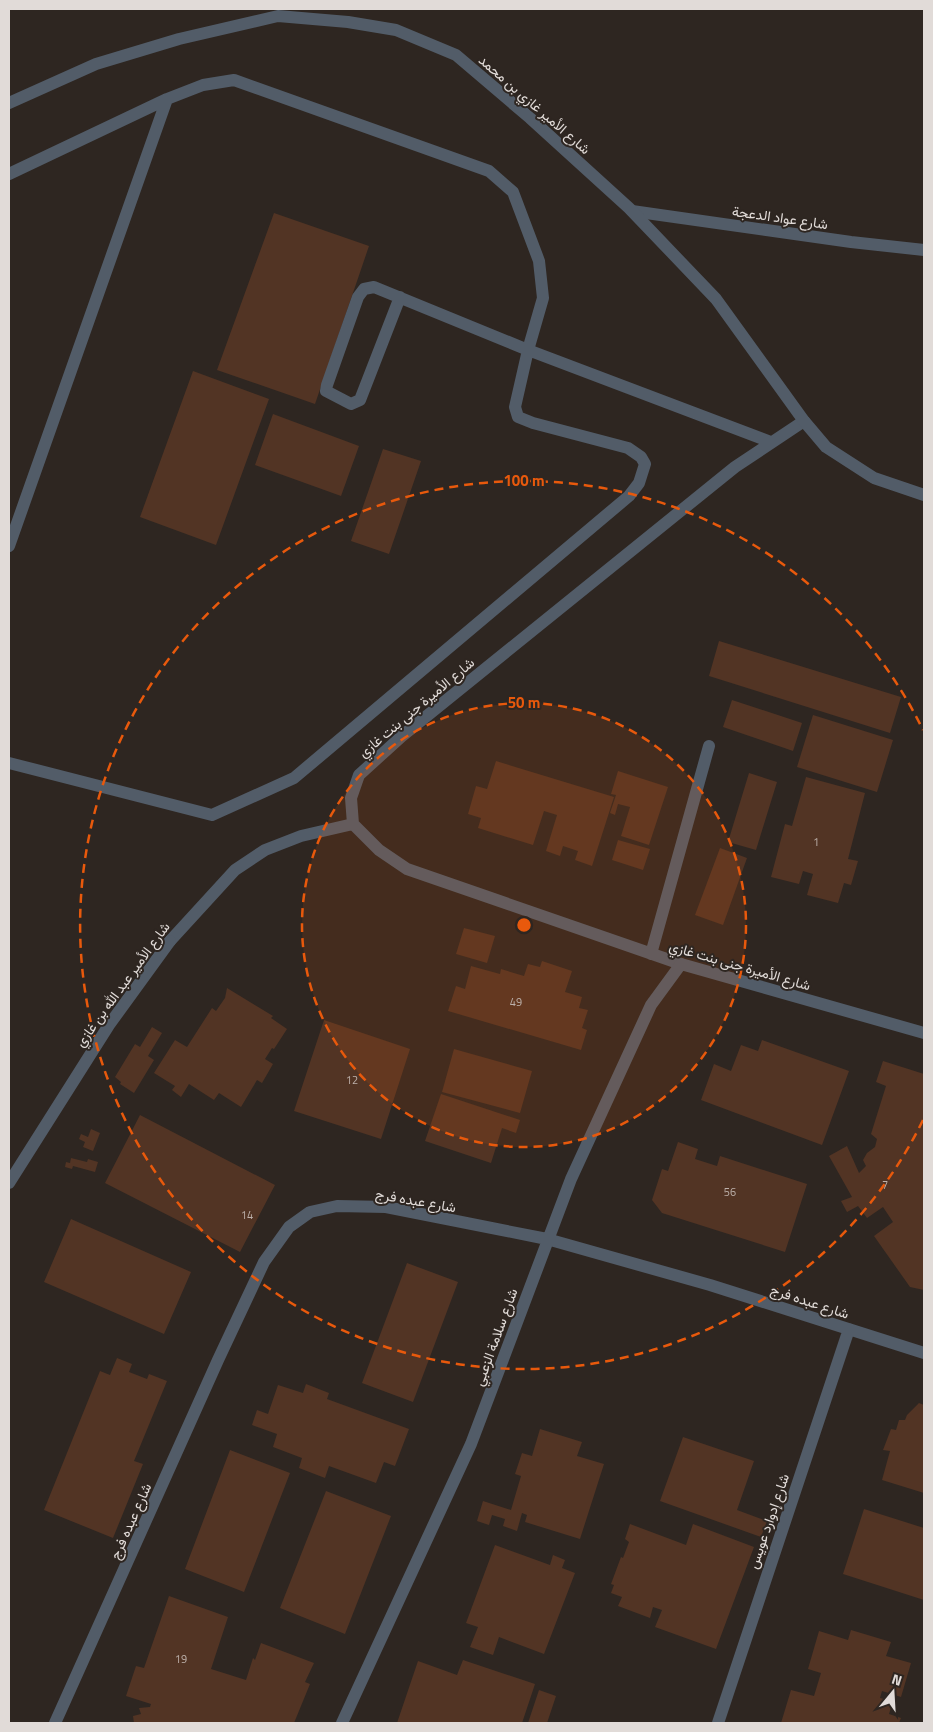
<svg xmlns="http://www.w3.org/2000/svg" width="933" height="1732" viewBox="0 0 933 1732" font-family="'Titillium Web',Vazirmatn,sans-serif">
  <rect width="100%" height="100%" fill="#2e2621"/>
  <path fill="#523424" d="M274 213 369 246 315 404 217 370Z
    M193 371 269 399 216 545 140 517Z
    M273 414 359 446 341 496 255 465Z
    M383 449 421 461 389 554 351 541Z
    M719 641 901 697 890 733 709 676Z
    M732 700 802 723 793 751 723 727Z
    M813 715 893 740 877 792 797 767Z
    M496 761 614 797 592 866 575 860 578 851 563 846 560 856 546 851 557 815 544 811 533 845 478 828 481 818 468 814 476 786 487 789Z
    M618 771 668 787 649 845 621 836 630 807 618 804 615 815 610 813 616 795 611 794Z
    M749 773 777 782 756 850 728 842Z
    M806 777 865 793 848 859 858 861 851 885 844 883 838 903 807 895 813 874 803 871 799 884 771 877 785 824 792 826Z
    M618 840 650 849 643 870 612 860Z
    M720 848 747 858 723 925 695 915Z
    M464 928 495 936 487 963 456 954Z
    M542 961 572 971 565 992 582 997 579 1008 588 1010 582 1028 587 1030 581 1050 448 1011 456 986 465 989 471 966 500 974 501 969 524 976 528 964 540 967Z
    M227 988 273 1016 271 1018 287 1029 274 1049 272 1048 265 1059 273 1064 262 1083 257 1080 241 1107 219 1093 214 1100 189 1084 181 1097 172 1090 175 1086 154 1073 175 1040 187 1047 212 1008 216 1011 225 998Z
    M324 1020 410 1049 381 1139 294 1111Z
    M152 1027 162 1033 148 1056 154 1060 134 1093 120 1084 121 1082 115 1077 135 1044 140 1047Z
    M762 1040 849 1071 822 1145 701 1100 714 1064 731 1071 741 1045 758 1051Z
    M454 1049 532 1071 520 1113 442 1092Z
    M883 1061 924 1074V1290L910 1287 874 1236 893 1222 883 1207 867 1218 858 1206 847 1212 841 1201 852 1197 829 1156 847 1146 859 1173 866 1166 863 1160 867 1153 875 1147 877 1139 871 1134 886 1086 876 1082Z
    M441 1094 520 1120 516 1133 502 1128 491 1163 425 1141Z
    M140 1115 275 1185 240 1252 105 1183Z
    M91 1129 100 1133 93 1151 83 1147 85 1142 79 1139 81 1134 88 1137Z
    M678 1142 698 1149 695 1159 717 1166 720 1156 807 1184 785 1252 662 1213 652 1200 662 1169 668 1171Z
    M71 1158 87 1162 88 1159 98 1162 95 1172 73 1166 72 1169 65 1167 66 1162 70 1163Z
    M71 1219 191 1272 164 1334 44 1282Z
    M407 1263 458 1282 413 1402 362 1383Z
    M117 1358 132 1364 129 1372 147 1379 149 1374 167 1381 134 1461 143 1464 113 1538 44 1510 100 1371 110 1375Z
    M306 1384 329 1393 327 1399 409 1429 395 1466 384 1462 376 1483 329 1466 325 1478 299 1468 302 1458 273 1447 277 1434 252 1425 257 1410 268 1414 278 1385 303 1393Z
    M919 1403 924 1405V1493L882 1480 890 1451 883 1450 891 1429 896 1430 899 1420H905L907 1415Z
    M540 1429 582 1442 577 1456 604 1464 580 1539 525 1522 527 1515 522 1513 517 1531 503 1526 505 1519 492 1515 489 1525 477 1521 483 1501 511 1510 521 1476 515 1474 522 1453 532 1456Z
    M683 1437 754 1461 737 1510 767 1521 761 1537 660 1501Z
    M230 1450 290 1473 244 1592 185 1569Z
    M326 1491 391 1516 345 1634 280 1608Z
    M864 1509 924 1528V1600L843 1574Z
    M630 1524 686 1545 693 1524 754 1547 716 1649 655 1627 662 1610 653 1607 650 1618 618 1606 622 1597 611 1593 614 1585 611 1584 621 1557 623 1558 629 1542 625 1539Z
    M495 1545 550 1565 553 1555 565 1560 562 1568 575 1573 544 1654 499 1637 493 1655 470 1647 478 1627 466 1623Z
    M169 1596 228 1617 211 1669 246 1680 253 1658 255 1660 261 1643 314 1663 305 1682 310 1684 294 1723H134L133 1716 141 1714 139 1708 150 1707 151 1704 126 1696 136 1666 144 1668Z
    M851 1630 891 1642 886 1656 911 1663 901 1697 882 1691 880 1698 893 1701 889 1714 901 1718 899 1723H781L791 1690 814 1696 821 1673 808 1669 819 1631 848 1640Z
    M463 1660 535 1684 522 1723H397L418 1661 457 1675Z
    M539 1690 556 1696 547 1723H528Z"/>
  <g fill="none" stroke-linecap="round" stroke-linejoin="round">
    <path stroke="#525c68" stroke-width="12" d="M9 174 167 99
      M632 211 851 242 924 250
      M400 297 360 400 351 404 326 391 327 385 358 297 364 289 374 287 528 350 771 442
      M9 546 167 99 203 85 234 80 489 171 513 192 539 261 543 298 528 350 515 407 518 417 533 423 628 448 641 457 645 464 639 483 629 496 294 778 212 815 9 763
      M170 941 235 870 265 850 301 836 353 824
      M651 954 709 746
      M681 964 407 869 379 850 353 824 351 798 359 775 402 736 735 467 804 421"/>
    <path stroke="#525c68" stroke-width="12" d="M9 103 96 64 179 39 278 16 348 22 396 30 456 55 530 118 629 208 716 299 804 421 826 447 874 478 924 495
      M9 1183 109 1025 170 941
      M55 1723 218 1360 264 1262 289 1227 310 1212 337 1206 386 1207 547 1239 710 1285 924 1353
      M342 1723 471 1444 571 1179 651 1005 681 964 924 1033
      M718 1723 849 1329"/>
  </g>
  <circle cx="524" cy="925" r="222" fill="#e8590c" fill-opacity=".12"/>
  <g fill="none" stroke="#e8590c" stroke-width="2.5" stroke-dasharray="9 6">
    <circle cx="524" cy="925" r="222"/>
    <path d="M923 1120A444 444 0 1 1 923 730"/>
  </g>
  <g text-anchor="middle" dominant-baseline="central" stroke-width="4" stroke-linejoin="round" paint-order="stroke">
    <g font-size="11" fill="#bdb1ab">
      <text x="816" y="842">1</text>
      <text x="516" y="1002">49</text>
      <text x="352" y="1080">12</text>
      <text x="885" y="1185">7</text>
      <text x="730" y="1192">56</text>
      <text x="247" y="1215">14</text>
      <text x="181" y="1659">19</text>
    </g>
    <g font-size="14" fill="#e1dbd8" stroke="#2e2621">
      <text transform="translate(535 104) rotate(41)">شارع الأمير غازي بن محمد</text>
      <text transform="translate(780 217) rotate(8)">شارع عواد الدعجة</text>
      <text transform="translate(416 707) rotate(-40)">شارع الأميرة جنى بنت غازي</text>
      <text transform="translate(740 965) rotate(16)">شارع الأميرة جنى بنت غازي</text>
      <text transform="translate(122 984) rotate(-54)">شارع الأمير عبد الله بن غازي</text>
      <text transform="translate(416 1200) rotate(10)">شارع عبده فرج</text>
      <text transform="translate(810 1301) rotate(18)">شارع عبده فرج</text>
      <text transform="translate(495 1337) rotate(-70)">شارع سلامة الزعبي</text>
      <text transform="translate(130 1521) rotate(-66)">شارع عبده فرج</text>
      <text transform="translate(768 1521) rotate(-71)">شارع إدوارد عويس</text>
    </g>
  </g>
  <circle cx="524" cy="925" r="8" fill="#e8590c" stroke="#2e2621" stroke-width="2.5"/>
  <g font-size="15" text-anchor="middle" font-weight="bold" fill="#e8590c" stroke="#2e2621" stroke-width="4" stroke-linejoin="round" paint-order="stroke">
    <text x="524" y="486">100 m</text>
    <text x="524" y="708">50 m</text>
  </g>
  <rect width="933" height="1732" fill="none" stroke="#e1dbd8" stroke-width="20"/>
  <g transform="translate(893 1692) rotate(18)" stroke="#2e2621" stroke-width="4" paint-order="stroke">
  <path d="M0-4L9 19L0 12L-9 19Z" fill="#e1dbd8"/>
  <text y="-8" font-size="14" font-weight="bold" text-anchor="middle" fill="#e1dbd8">N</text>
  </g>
</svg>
